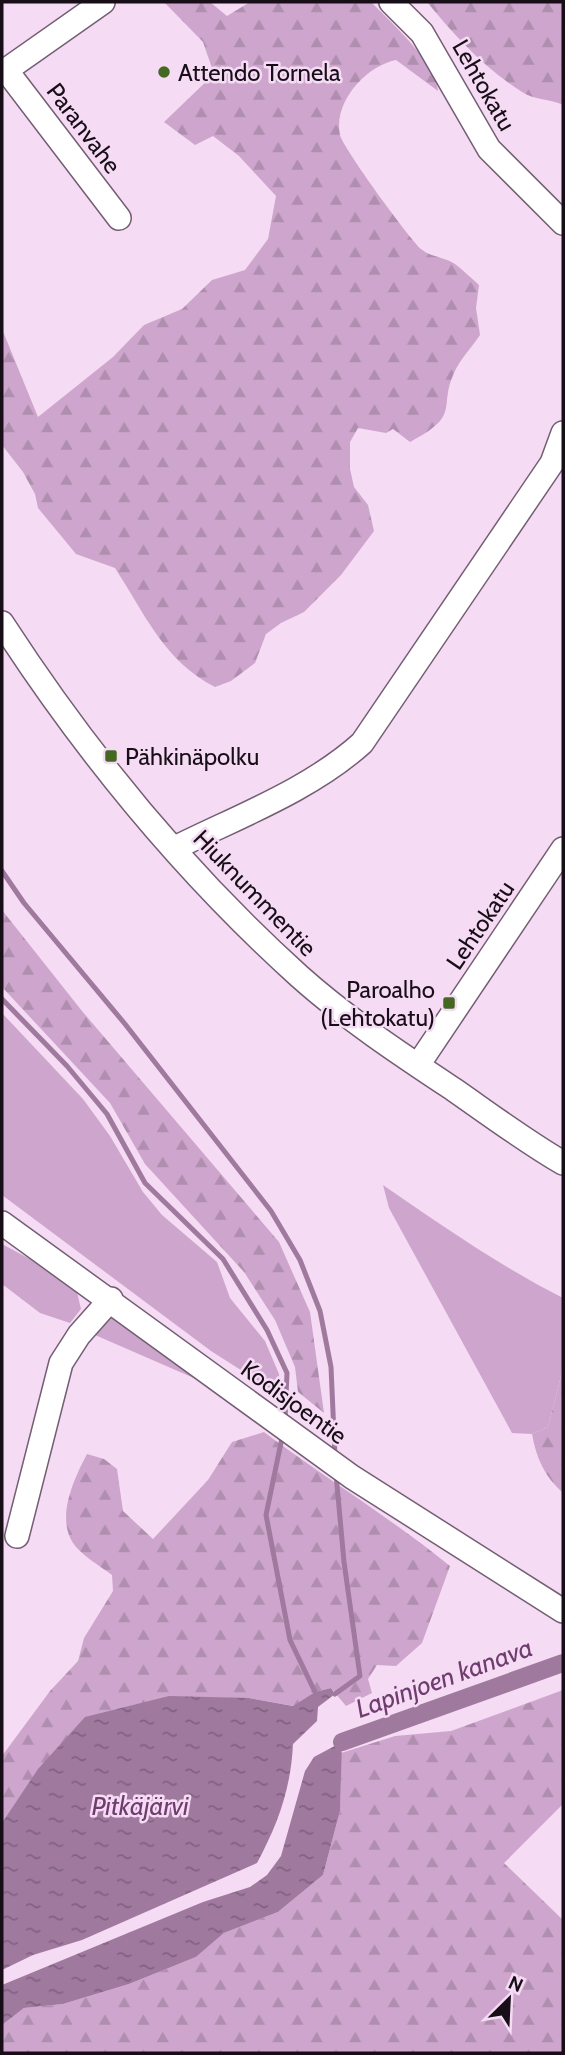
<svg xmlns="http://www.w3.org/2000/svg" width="565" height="2055" viewBox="0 0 565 2055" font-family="Cabin,sans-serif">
  <defs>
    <pattern id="forest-firs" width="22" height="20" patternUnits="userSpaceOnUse" patternTransform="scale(1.75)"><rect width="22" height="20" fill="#cea6cd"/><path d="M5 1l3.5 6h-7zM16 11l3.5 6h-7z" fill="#b08eaf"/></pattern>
    <pattern id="water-ripples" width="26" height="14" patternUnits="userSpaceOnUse" patternTransform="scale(1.75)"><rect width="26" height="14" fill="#a0799f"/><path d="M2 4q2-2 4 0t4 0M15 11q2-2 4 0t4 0" fill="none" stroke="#816281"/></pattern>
  </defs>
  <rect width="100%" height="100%" fill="#f5dbf4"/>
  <path fill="#cea6cd" d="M2 1013 83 1099 110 1136 143 1192 162 1215 217 1262 230 1298 265 1341 279 1374 280 1395 211 1351 2 1195Z
    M383 1185C441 1225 500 1266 563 1298V1368L548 1427 532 1434 512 1433 389 1208Z
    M2 1244 41 1265 77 1292 81 1309 70 1323 40 1313 2 1284Z
    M109 1316 203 1382 95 1335Z"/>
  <path fill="url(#forest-firs)" d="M164 2H210L227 16 250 2H371C389 20 438 65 438 91L396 60C366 66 333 102 340 135 343 148 408 237 421 249 430 257 445 257 455 264 463 270 471 278 479 285L476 308 480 335C473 346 463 356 457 367 435 408 465 413 410 442L393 429 386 433 358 428 350 442V469L354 487 368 505 374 531 341 575 304 612 281 623 266 634 255 663 231 681 215 687C164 661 145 614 115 568L76 554 38 508 35 494 23 472 2 445V329L38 417 113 357 144 325 182 309 212 280 245 270 268 239 276 196 239 156 213 136 195 145 164 122 214 74 203 42Z
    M427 2H563V105C551 99 533 100 522 92 484 68 455 36 427 2Z
    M2 910 82 1011 279 1242 310 1312 324 1413 298 1392 295 1367 275 1320 244 1272 145 1164 110 1103 2 987Z
    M563 1368V1493C545 1477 536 1458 532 1434L548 1427Z
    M264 1432C325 1478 391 1518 450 1566L422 1643 396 1666 377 1665 368 1679 372 1693 346 1706 331 1688 315 1692 294 1706 249 1698 6 1818 2 1823V1756L50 1691 78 1661 84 1638 113 1591 112 1575C100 1566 81 1555 73 1543 56 1517 74 1479 87 1454L104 1459 117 1469 123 1511 153 1539 208 1480 232 1442Z
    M563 1690V1804L504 1863 563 1920V2053H2V2025L24 2008 63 2004 129 1984 196 1957 224 1933 278 1912 323 1875 340 1811 341 1753 395 1736 451 1731Z"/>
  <path fill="url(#water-ripples)" d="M331 1688 335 1694 318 1707 317 1721 293 1744C291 1788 278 1824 257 1863L82 1940 33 1955 2 1970V1823L38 1769 85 1717 169 1696 249 1698 293 1706 315 1692Z
    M342 1742 340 1811 323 1875 278 1912 224 1933 196 1957 129 1984 63 2004 24 2008 2 2025V1985L203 1902 250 1887 267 1875 281 1856 305 1771 314 1757Z"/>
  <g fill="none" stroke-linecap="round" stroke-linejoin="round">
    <path stroke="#a0799f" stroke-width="5" d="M2 871 24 903 125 1024 271 1211 300 1260 320 1311 331 1367 335 1457
      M2 999 67 1066 107 1114 145 1183 223 1259 267 1330 287 1373 285 1420
      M283 1433 266 1515 290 1640 315 1692
      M335 1694 360 1676 344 1562 336 1474"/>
    <path stroke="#a0799f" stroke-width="18" d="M342 1742 563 1663"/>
    <defs>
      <path id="minor" d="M391 2 422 33 489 149 563 223
        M6 70 119 218
        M2 73 103 2
        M2 623C85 751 185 873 299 976 346 1018 400 1054 453 1089 489 1114 525 1141 563 1163
        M175 848C237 817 310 790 362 743L552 463 563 433
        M418 1065 563 849
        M2 1223 352 1477 563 1611
        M17 1536 61 1363 79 1335 111 1299"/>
    </defs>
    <use href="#minor" stroke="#745e73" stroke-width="26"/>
    <use href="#minor" stroke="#fff" stroke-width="23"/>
  </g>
  <g fill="#446822" stroke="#f5dbf4" stroke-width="2.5">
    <circle cx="164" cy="72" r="7"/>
    <rect x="104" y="749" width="14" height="14" rx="3.5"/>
    <rect x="442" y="996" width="14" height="14" rx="3.5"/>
  </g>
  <g text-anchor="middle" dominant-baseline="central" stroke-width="5" stroke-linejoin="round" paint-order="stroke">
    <g font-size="24" fill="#170e17" stroke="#f5dbf4" text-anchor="start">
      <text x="178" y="72">Attendo Tornela</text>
      <text x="125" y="756">Pähkinäpolku</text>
      <text x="435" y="989" text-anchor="end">Paroalho<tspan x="435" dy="28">(Lehtokatu)</tspan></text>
    </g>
    <g font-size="24" fill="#170e17" stroke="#f5dbf4">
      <text transform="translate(484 85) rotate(60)">Lehtokatu</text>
      <text transform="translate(84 128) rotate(53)">Paranvahe</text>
      <text transform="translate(255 893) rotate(46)">Hiuknummentie</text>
      <text transform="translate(480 925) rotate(-56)">Lehtokatu</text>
      <text transform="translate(294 1402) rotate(36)">Kodisjoentie</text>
    </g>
    <g font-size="26" font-style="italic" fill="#6f3c6f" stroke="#f5dbf4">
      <text transform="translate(444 1678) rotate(-20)">Lapinjoen kanava</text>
      <text x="140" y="1806">Pitkäjärvi</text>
    </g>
  </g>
  <rect width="565" height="2055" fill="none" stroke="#170e17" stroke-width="7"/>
  <g transform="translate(509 1999) rotate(24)" stroke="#f5dbf4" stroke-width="5" paint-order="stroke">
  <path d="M0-5L12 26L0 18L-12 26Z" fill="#170e17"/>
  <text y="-10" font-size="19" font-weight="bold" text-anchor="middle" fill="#170e17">N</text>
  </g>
</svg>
